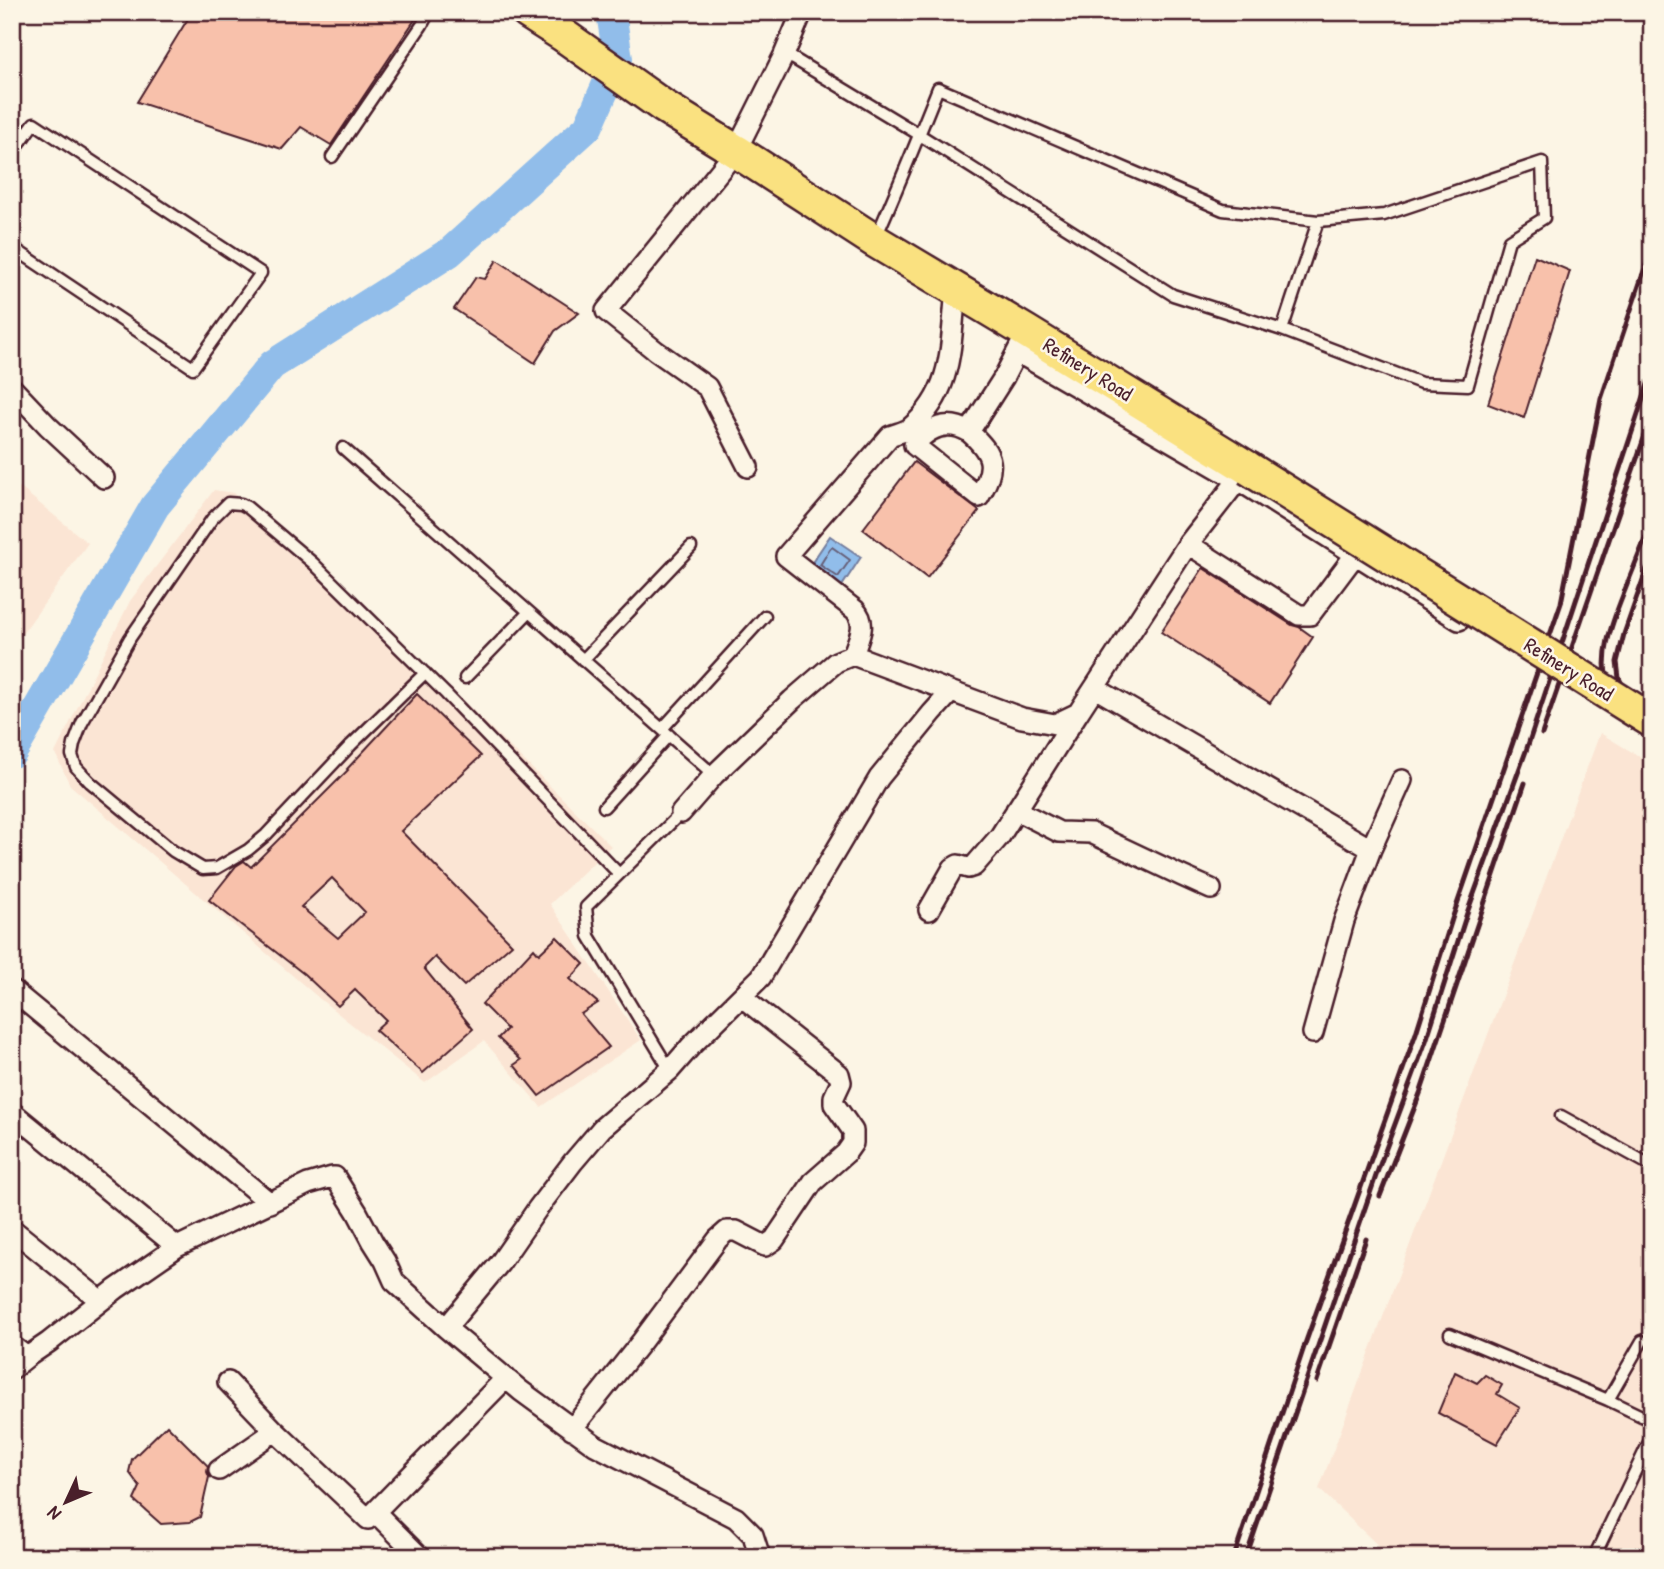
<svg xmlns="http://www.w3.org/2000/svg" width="1664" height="1569" viewBox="0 0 1664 1569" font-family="'Patrick Hand',sans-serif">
  <rect width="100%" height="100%" fill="#fcf5e5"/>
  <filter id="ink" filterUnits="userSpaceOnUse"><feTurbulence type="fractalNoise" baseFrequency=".0143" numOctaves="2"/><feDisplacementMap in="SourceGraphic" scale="14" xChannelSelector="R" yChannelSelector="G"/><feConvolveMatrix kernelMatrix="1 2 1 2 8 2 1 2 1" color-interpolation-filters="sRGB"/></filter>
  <g filter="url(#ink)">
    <path fill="#fbe5d4" d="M12 481 88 543 12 648Z
      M214 490 233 493 390 629 611 846 550 904 641 1040 541 1107 484 1041 425 1083 320 999 70 785 55 753 130 601Z
      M1600 733 1652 764V1557H1390L1319 1489Z"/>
    <path fill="#91bdea" stroke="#757e9e" stroke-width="2" d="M830 536 861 557 840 589 809 567Z"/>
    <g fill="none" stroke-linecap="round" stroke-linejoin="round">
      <path stroke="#665e77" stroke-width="2" d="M832 547 850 560 838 577 820 565 830 549Z"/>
      <path stroke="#91bdea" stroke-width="30" d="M12 753 155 506 272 365 450 252 588 127 618 59 611 12"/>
    </g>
    <path fill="#f8c1ab" stroke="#4a1f2b" stroke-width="2" fill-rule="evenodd" d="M192 12H420L331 145 301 127 282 149 137 102Z
      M1535 256 1570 271 1524 418 1488 404Z
      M497 260 579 313 555 331 535 363 454 309 476 277 485 279Z
      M914 462 979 511 927 578 863 529Z
      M1203 568 1292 625 1299 627 1313 637 1270 703 1161 632Z
      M417 694 481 756 401 831 512 944 464 986 435 957 424 968 473 1029 423 1073 375 1030 386 1020 355 990 338 1006 304 974 209 900 236 866 244 861 251 867 348 770 347 769ZM332 878 365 912 338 938 301 907Z
      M557 937 584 964 570 979 598 1003 581 1014 609 1047 539 1096 514 1065 521 1060 498 1038 507 1029 482 1004 534 948 539 954Z
      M1455 1372 1477 1383 1485 1375 1502 1385 1497 1394 1520 1408 1497 1444 1438 1413Z
      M167 1425 208 1466 207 1472 209 1477 200 1517 190 1522 161 1524 134 1500 140 1487 129 1472 132 1459Z"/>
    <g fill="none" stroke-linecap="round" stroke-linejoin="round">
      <defs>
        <path id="service" d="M784 55 794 59 920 135 1173 295 1282 330 1421 383 1468 385 1509 240 1544 218 1542 162 1384 215 1318 221 1223 210 938 88C918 138 898 188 876 237
          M12 154 34 123 261 273 193 368 12 247
          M332 157 422 25 429 12
          M1282 330 1318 221
          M343 448 714 775
          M583 660 691 547
          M425 673 351 745 266 835 248 850 217 868 203 869 173 851 90 782 76 767 72 755 74 744 82 723 130 638 212 519 228 503 241 504 247 507 313 563 446 694 619 874
          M465 678 529 612
          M662 729 765 616
          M604 807 669 735
          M670 1070 589 936 586 907 681 813
          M1561 1116 1652 1166
          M1450 1334 1608 1400 1642 1341
          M1608 1400 1652 1421
          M1594 1557 1652 1436"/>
        <path id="minor" d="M1017 352 1238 480 1459 620
          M12 388 48 426 104 478
          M969 432C948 419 929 427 914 445L979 497C996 467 995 455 969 432L1004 377 1022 342
          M748 467 707 387 656 351 606 311 736 151 784 55 802 12
          M1188 544 1299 615H1310L1355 555
          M853 655C858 639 868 624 855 610L786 556 890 436C897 433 905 432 910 428 955 390 950 343 956 290
          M1095 688 1371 849 1344 921 1313 1033
          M1016 810 1059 832 1091 833 1182 876 1211 889
          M681 813 714 775 792 700 836 662 853 655 1022 718 1055 724 1078 713 1188 544 1238 480
          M1371 849 1402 780
          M929 910 953 868 958 865 968 868 974 866 1000 836 1078 713
          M12 990 270 1203
          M12 1112 177 1247
          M12 1229 101 1301
          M12 1346 27 1357
          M12 1369 27 1357 49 1342 116 1289 177 1247 308 1184 332 1177H335L357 1212 373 1242 385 1261 394 1281 446 1328
          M228 1382 275 1431
          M572 1429 642 1341 718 1239 727 1231H736L765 1246 774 1240 813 1182 846 1153 853 1143V1131L834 1104V1097L841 1082 839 1074 742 997
          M219 1470 275 1431 368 1519 506 1378
          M375 1512 420 1557
          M760 1557 753 1535 736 1518 595 1445 521 1391 446 1328 500 1263 538 1208 573 1162 602 1128 670 1070 691 1046 761 977 879 778 932 713 951 692"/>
        <path id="trunk" d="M527 12 563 35 663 106 736 151 875 241 1027 332 1248 468"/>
      </defs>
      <use href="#service" stroke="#4a1f2b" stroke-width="15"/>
      <use href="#minor" stroke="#4a1f2b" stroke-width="24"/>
      <use href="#trunk" stroke="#4a1f2b" stroke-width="37"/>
      <use href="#service" stroke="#fcf5e5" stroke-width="10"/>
      <use href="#minor" stroke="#fcf5e5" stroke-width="19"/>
      <use href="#trunk" stroke="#fae180" stroke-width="32"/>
      <path stroke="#4a1f2b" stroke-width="5" d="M1652 522C1644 542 1636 562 1628 582 1616 614 1598 650 1608 686 1614 707 1637 724 1652 739
        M1652 554 1624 634 1617 662 1619 678 1629 698 1652 725
        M1542 734 1652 415
        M1380 1196 1421 1091 1525 783
        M1317 1381 1366 1239
        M1234 1557 1305 1344 1416 1033 1452 919 1561 603 1601 399 1652 247
        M1246 1557 1379 1167 1426 1041 1467 913 1526 751 1652 372"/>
      <defs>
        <path id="trunk-bridge" d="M1248 468 1652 721"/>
      </defs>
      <use href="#trunk-bridge" stroke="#4a1f2b" stroke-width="37" stroke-linecap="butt"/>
      <use href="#trunk-bridge" stroke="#fae180" stroke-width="32"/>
    </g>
  </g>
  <g text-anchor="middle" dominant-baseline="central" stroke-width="5" stroke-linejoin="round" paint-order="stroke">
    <g font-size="21" fill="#4a1f2b" stroke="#fcf5e5">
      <text transform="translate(1088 369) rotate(32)">Refinery Road</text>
      <text transform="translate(1569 669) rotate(32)">Refinery Road</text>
    </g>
  </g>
  <rect width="1664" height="1569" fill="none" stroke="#fcf5e5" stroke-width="42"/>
  <rect x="21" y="21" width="1622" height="1527" fill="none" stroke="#4a1f2b" stroke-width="2.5" filter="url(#ink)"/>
  <g transform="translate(66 1502) rotate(226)" stroke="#fcf5e5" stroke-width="5" paint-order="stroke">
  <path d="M0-5L12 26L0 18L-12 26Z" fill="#4a1f2b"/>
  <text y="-10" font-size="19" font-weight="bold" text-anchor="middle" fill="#4a1f2b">N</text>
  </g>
</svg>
